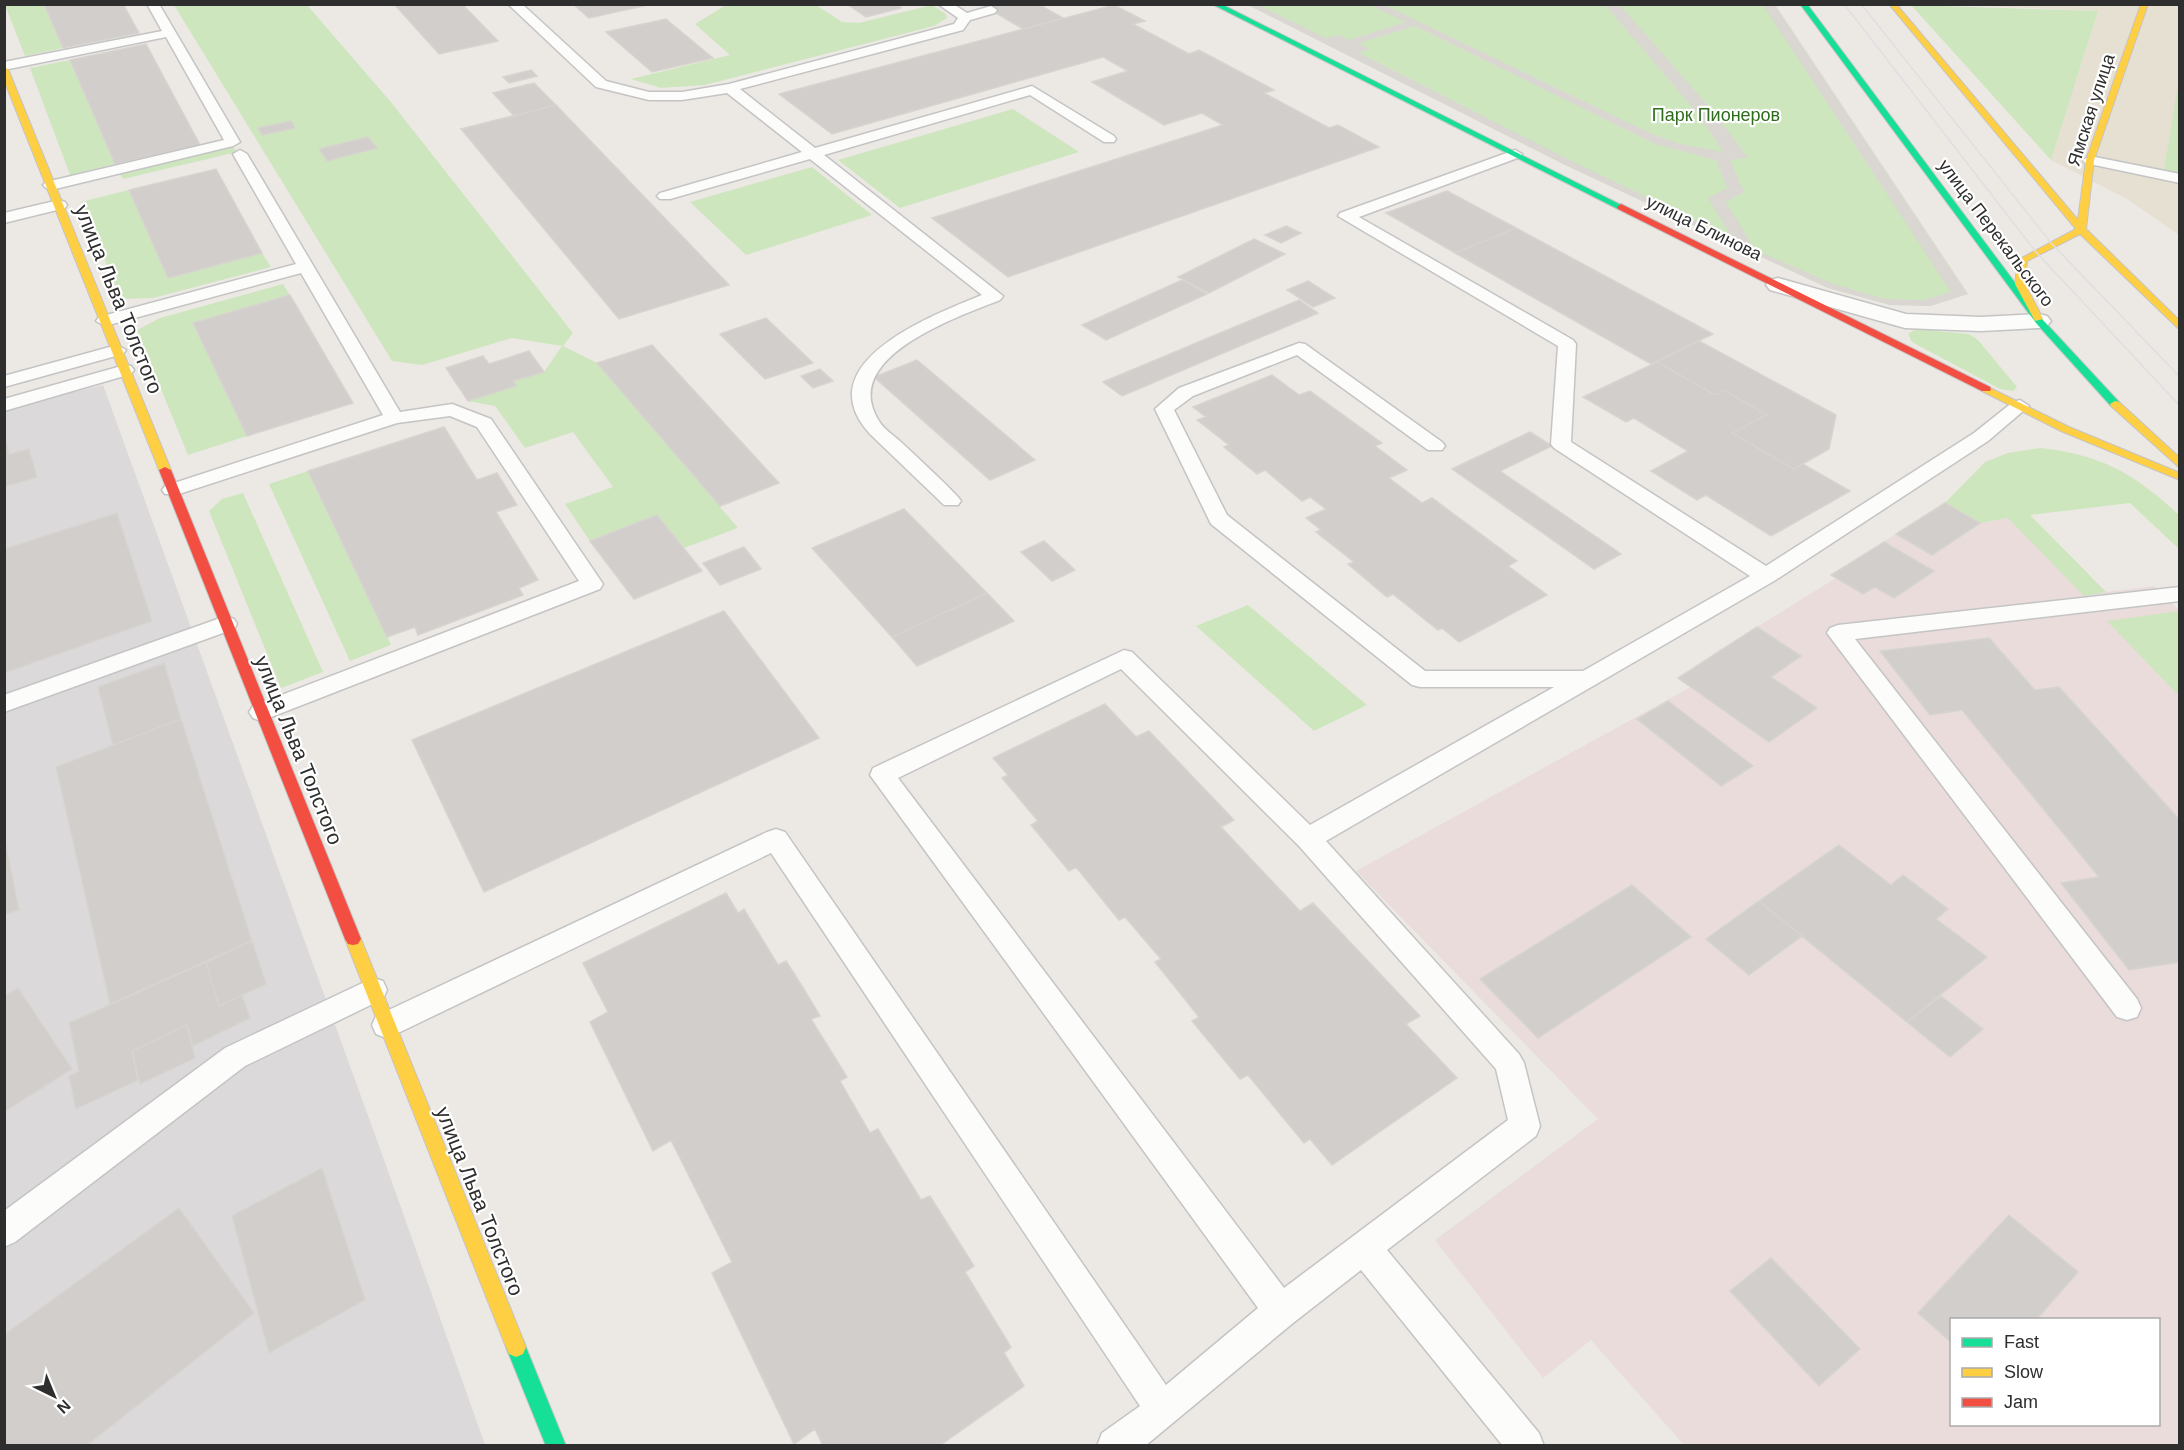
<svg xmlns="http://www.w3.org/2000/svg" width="2184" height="1450" viewBox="0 0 2184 1450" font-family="Arial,sans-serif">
  <rect width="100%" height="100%" fill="#ece8e4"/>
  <path fill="#dcd9db" d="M103 385 387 1168 485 1445H5L4 409Z"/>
  <path fill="#e6e0d3" d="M1958 5H2179V235L2127 199 2051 160 2098 11Z"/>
  <path fill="#e9dcdb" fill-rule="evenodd" d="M1945 503 1980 523 2029 515 2106 592 2154 586 2180 611 2179 1445H1684L1591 1340 1543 1378 1435 1240 1598 1119 1356 871 1691 687 1757 627 1836 578 1831 575ZM1952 1320H2158V1424H1952Z"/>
  <path fill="#cee6be" d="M5 5H44L63 48 25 56Z
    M174 5H307L390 101 573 333 563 346 597 363 738 528 684 548 657 515 590 541 565 504 613 487 573 432 525 448 495 406 468 401 515 386 513 381 544 372 562 346 512 338 422 365 392 361Z
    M726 5H816L842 22 859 23 932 5 946 14 947 18 934 26 705 85 661 88 631 79 730 55 695 24Z
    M1248 5H1775L1968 294 1930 306 1890 305 1828 288 1563 164Z
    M1911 5 2098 11 2051 160Z
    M70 60 115 164 70 175 30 68Z
    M2179 78 2180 173H2179L2164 170Z
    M1013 109 1079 152 900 208 838 160Z
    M232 145 237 152 123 179 119 172Z
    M812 167 872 215 746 255 690 202Z
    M129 190 168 277 262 253 271 267 153 298 121 299 81 202Z
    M283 284 290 295 193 323 247 436 188 455 137 330 160 318Z
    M1916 329 1969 334 1978 340 2017 387 2013 391 2000 389 1912 342 1908 334Z
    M2041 448C2102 455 2135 474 2179 515V549L2130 503 2030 515 2106 592 2084 596 2008 518 1980 523 1945 503 1985 462 2008 453Z
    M308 471 391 645 350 661 269 484Z
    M243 493 323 672 281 688 209 511 222 499Z
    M1248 605 1367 705 1314 731 1196 626Z
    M2179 611H2180L2179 696 2107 621Z"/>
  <path fill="#dad6d2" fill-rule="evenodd" d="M1248 5H1258L1326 38 1339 35 1349 40 1406 22 1370 5H1384L1654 135 1680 144 1723 152 1699 115 1605 5H1620L1716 115 1748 158 1730 160 1744 192 1726 202 1755 250 1831 283 1884 299 1924 300 1951 292 1763 5H1775L1968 294 1930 306 1890 305 1828 288 1563 164ZM1415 26 1655 144 1716 160 1727 188 1708 198 1733 239 1572 161 1359 53 1370 49 1359 43Z"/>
  <path fill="#d1cecb" stroke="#d7d4d0" stroke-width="1.5" d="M44 4H123L139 33 63 48Z
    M394 4H462L498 41 439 54Z
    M573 4H652L589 18Z
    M847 4H896L901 8 866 17Z
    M981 4H1038L1063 18 1023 29Z
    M1114 5 1145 21 1133 24 1189 54 1199 50 1274 90 1264 93 1329 128 1338 125 1379 147 1008 277 932 218 1223 125 1202 113 1164 125 1092 82 1128 71 1103 57 832 134 779 94Z
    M666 19 713 58 652 72 606 32Z
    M146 44 200 145 115 164 70 60Z
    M531 70 537 76 509 83 503 77Z
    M534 83 556 105 514 116 493 93Z
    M556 105 729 285 619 319 461 129Z
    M291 121 295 128 262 135 258 128Z
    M368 137 377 148 327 161 319 149Z
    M216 169 262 253 168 278 129 190Z
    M1447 191 1516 228 1455 253 1386 213Z
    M1286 226 1301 233 1281 243 1265 235Z
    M1516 228 1713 334 1651 364 1455 253Z
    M1254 239 1285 254 1209 293 1178 277Z
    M1182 280 1207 294 1106 340 1082 325Z
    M1308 281 1335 298 1313 307 1287 290Z
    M290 295 353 403 247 436 193 323Z
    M1299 300 1318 313 1122 396 1103 382Z
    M766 318 813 363 765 379 720 334Z
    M1699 341 1836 415 1829 449 1794 469 1732 433 1767 415 1724 390 1715 395 1657 362Z
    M652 345 779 483 720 506 597 363Z
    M529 351 544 372 513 381 516 386 468 401 446 368 483 356 489 364Z
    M917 360 1035 460 990 480 874 377Z
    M1657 362 1715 395 1724 390 1767 415 1732 433 1794 469 1803 464 1850 491 1771 536 1706 495 1697 500 1651 471 1688 451 1634 418 1626 422 1583 397Z
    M820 369 833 381 813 388 801 376Z
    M1272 375 1299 395 1310 391 1382 443 1375 446 1407 470 1389 478 1422 503 1432 498 1517 561 1508 566 1547 595 1459 642 1442 628 1438 630 1393 594 1387 597 1348 564 1354 562 1316 532 1321 530 1306 518 1326 509 1310 497 1302 501 1265 470 1257 474 1224 447 1229 445 1197 420 1206 417 1193 407Z
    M444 427 477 480 497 473 517 505 496 512 538 580 519 588 523 595 418 635 415 627 387 637 308 471Z
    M1530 432 1552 446 1500 471 1621 554 1594 569 1452 469Z
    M4 435 9 454 29 449 37 477 4 487Z
    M1945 503 1980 523 1932 555 1896 534Z
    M904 509 987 593 892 637 812 548Z
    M117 513 152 621 4 673V549Z
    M657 515 702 571 634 599 590 541Z
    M1044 541 1075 570 1052 581 1021 552Z
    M1884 542 1934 571 1894 598 1875 587 1863 594 1831 575Z
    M744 547 761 569 720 585 703 563Z
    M987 593 1014 621 917 666 892 637Z
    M724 611 819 738 484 892 412 740Z
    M1757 627 1801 656 1771 677 1817 708 1769 742 1678 678Z
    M1989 638 2035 690 2059 687 2180 820V962L2129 970 2061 883 2099 877 1962 710 1930 715 1880 651Z
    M164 663 181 719 113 745 98 687Z
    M1668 701 1753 766 1721 786 1637 719Z
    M1105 704 1136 737 1149 731 1234 820 1221 827 1300 911 1313 903 1420 1016 1406 1024 1457 1078 1332 1165 1310 1139 1304 1143 1248 1075 1240 1079 1192 1021 1199 1017 1155 962 1161 959 1125 917 1119 920 1076 867 1069 871 1031 825 1038 821 1002 778 1008 775 993 758Z
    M181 719 252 941 110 1004 56 767Z
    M4 835 19 910 4 915Z
    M1839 845 1891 885 1903 875 1948 909 1936 919 1987 957 1907 1022 1759 901Z
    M1632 885 1691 937 1538 1038 1480 979Z
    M726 893 738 913 744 909 778 965 786 961 802 986 820 1016 811 1019 847 1077 840 1081 870 1133 878 1129 921 1200 930 1196 974 1266 965 1272 1011 1347 1004 1353 1024 1386 939 1446H823L815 1429 794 1444 712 1273 732 1262 671 1140 653 1151 590 1022 608 1012 583 963Z
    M1759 901 1802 936 1749 975 1706 939Z
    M252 941 266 984 219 1006 206 962Z
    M206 962 219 1006 242 995 250 1018 193 1046 187 1025 132 1051 138 1080 76 1109 69 1076 79 1071 69 1023Z
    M18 988 72 1069 4 1112V996Z
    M1941 996 1983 1029 1950 1057 1907 1022Z
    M187 1025 195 1058 140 1084 132 1051Z
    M322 1168 365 1300 269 1353 232 1216Z
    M179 1208 254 1313 86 1446H4V1335Z
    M2009 1215 2078 1272 2036 1320H1952V1343L1918 1313Z
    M1771 1258 1860 1349 1819 1386 1730 1291Z"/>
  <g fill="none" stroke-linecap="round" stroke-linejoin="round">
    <defs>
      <path id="lane" d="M147 4H159L240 142 233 146 51 190 46 188 43 185 46 182 224 140 166 37 4 70V62L162 31Z
        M508 4H522L606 81 649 92H682L729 84 954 24 958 18 938 4H953L967 13 991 6 997 10 995 13 970 20 963 30 740 89 815 148 1032 86 1114 136 1116 139 1114 142H1104L1030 95 824 155 1003 296 1000 300C958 317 838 357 879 421 884 430 895 436 902 443 921 461 940 478 958 497L961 501 958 505H944L870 434C805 363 933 315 982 295L810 159 670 199H660L657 196 660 193 802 152 727 93 682 100H649L596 87Z
        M240 150 247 154 400 412 452 404 491 419 603 584 600 589 261 721 253 718 249 712 253 706 579 581 477 427 450 416 397 423 179 494H165L162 490 165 486 383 415 301 273 105 326 96 321 99 317 296 264 233 154Z
        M1515 150 1522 154 1520 157 1359 217 1573 340 1576 344 1571 442 1766 566 1974 433 2013 402 2020 400 2029 406 1988 441 1774 581 1326 841 1519 1054 1524 1063 1540 1126 1536 1136 1387 1250 1539 1433 1544 1446H1503L1361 1270 1293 1323 1145 1446H1097L1102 1433 1140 1406 771 853 396 1034 386 1038 376 1034 372 1025 376 1016 767 832 776 829 785 832 1166 1385 1258 1308 870 775 873 768 1124 650 1132 652 1310 825 1554 687H1420L1412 685 1211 524 1155 409 1179 388 1299 343 1305 344 1442 442 1445 446 1442 450H1428L1297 355 1193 396 1174 410 1227 515 1425 671H1583L1750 576 1554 448 1551 444 1558 346 1338 216 1340 213ZM1121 669 1299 846 1496 1069 1508 1120 1284 1288 898 778Z
        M2090 156 2180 174V183L2085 163 2083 160Z
        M59 200 65 202 67 205 65 208 4 223V213Z
        M117 345 126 350 123 354 4 387V376Z
        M125 365 131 366 134 370 131 374 4 411V399Z
        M2180 587V601L1855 639 2137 999 2141 1008 2137 1017 2127 1020 2117 1017 1827 633 1830 628 1838 625Z
        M226 616 234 619 237 624 234 629 4 712V695Z
        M373 978 383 981 387 990 383 999 245 1066 15 1242 4 1247V1211L225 1048Z"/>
      <path id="street" d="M1778 278 1906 314 1981 317 2039 314 2047 316 2051 321 2047 326 2039 328 1981 331 1905 328 1770 290 1766 285 1770 280Z"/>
      <path id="fast" d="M1212 4H1221L1625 207 1618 209Z
        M1800 4H1807L2042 319 2119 402V406H2111L2036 323Z
        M516 1337 523 1340 566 1446H546L506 1347 509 1340Z"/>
      <path id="slow" d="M1889 4H1896L2078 220 2086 160 2141 4H2148L2094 160 2086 229 2180 321V330L2080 234 2027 261 2025 284 2043 319 2035 321 2015 284 2018 260 2076 229Z
        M4 67 8 69 171 470 169 472 165 473 159 470 4 80Z
        M1986 386 2069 427 2180 473V480L2061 431 1982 391V387Z
        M2115 401 2119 402 2180 458V468L2111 406 2110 404Z
        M353 933 358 934 361 939 526 1347 523 1354 516 1357 509 1354 506 1347 345 939 348 934Z"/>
      <path id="jam" d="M1621 204 1990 387 1991 389 1990 391H1982L1618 209 1617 207Z
        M165 467 171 470 361 939 358 944 353 945 348 944 345 939 159 470Z"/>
    </defs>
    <use href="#lane" stroke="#c5c4c5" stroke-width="3"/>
    <use href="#street" stroke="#c5c4c5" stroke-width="3"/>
    <use href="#fast" stroke="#c5c4c5" stroke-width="2"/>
    <use href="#slow" stroke="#c5c4c5" stroke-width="2"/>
    <use href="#jam" stroke="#c5c4c5" stroke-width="2"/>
    <use href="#lane" fill="#fcfcfb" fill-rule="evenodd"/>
    <use href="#street" fill="#fcfcfb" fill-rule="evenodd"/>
    <use href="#fast" fill="#16e098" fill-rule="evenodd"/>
    <use href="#slow" fill="#ffcf43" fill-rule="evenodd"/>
    <use href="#jam" fill="#f24e42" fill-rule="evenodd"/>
    <path stroke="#dfdfe1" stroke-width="1.5" d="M1844 4 2036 252 2180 406
      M1861 4 2052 244 2180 377"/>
  </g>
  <g text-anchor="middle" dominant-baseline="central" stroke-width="4.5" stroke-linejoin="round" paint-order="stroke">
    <g font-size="18" fill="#2e2e2e" stroke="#fff">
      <text transform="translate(2091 110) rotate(-72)">Ямская улица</text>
      <text transform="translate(1704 228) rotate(26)">улица Блинова</text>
      <text transform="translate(1996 233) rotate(53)">улица Перекальского</text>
    </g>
    <g font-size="18" fill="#2c6e1b" stroke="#fff">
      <text x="1716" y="115">Парк Пионеров</text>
    </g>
    <g font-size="21" fill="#2e2e2e" stroke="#fff">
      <text transform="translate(119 299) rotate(68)">улица Льва Толстого</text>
      <text transform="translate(299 750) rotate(68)">улица Льва Толстого</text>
      <text transform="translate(480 1201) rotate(68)">улица Льва Толстого</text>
    </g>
  </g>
  <rect width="2184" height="1450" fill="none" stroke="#2e2e2e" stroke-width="12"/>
  <rect x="1950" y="1318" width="210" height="108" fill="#ffffff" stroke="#ababab" stroke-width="1.5"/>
  <rect x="1962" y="1338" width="30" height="9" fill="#16e098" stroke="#ababab" stroke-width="1.5"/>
  <text x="2004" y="1348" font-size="18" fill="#2e2e2e">Fast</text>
  <rect x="1962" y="1368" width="30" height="9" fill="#ffcf43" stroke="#ababab" stroke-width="1.5"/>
  <text x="2004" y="1378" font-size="18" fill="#2e2e2e">Slow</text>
  <rect x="1962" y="1398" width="30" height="9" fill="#f24e42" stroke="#ababab" stroke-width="1.5"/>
  <text x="2004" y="1408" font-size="18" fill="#2e2e2e">Jam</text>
  <g transform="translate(54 1396) rotate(137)" stroke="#ffffff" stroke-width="4.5" paint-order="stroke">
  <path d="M0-4.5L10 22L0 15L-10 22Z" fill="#2e2e2e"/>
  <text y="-9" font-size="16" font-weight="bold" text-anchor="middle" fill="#2e2e2e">N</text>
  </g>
</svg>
